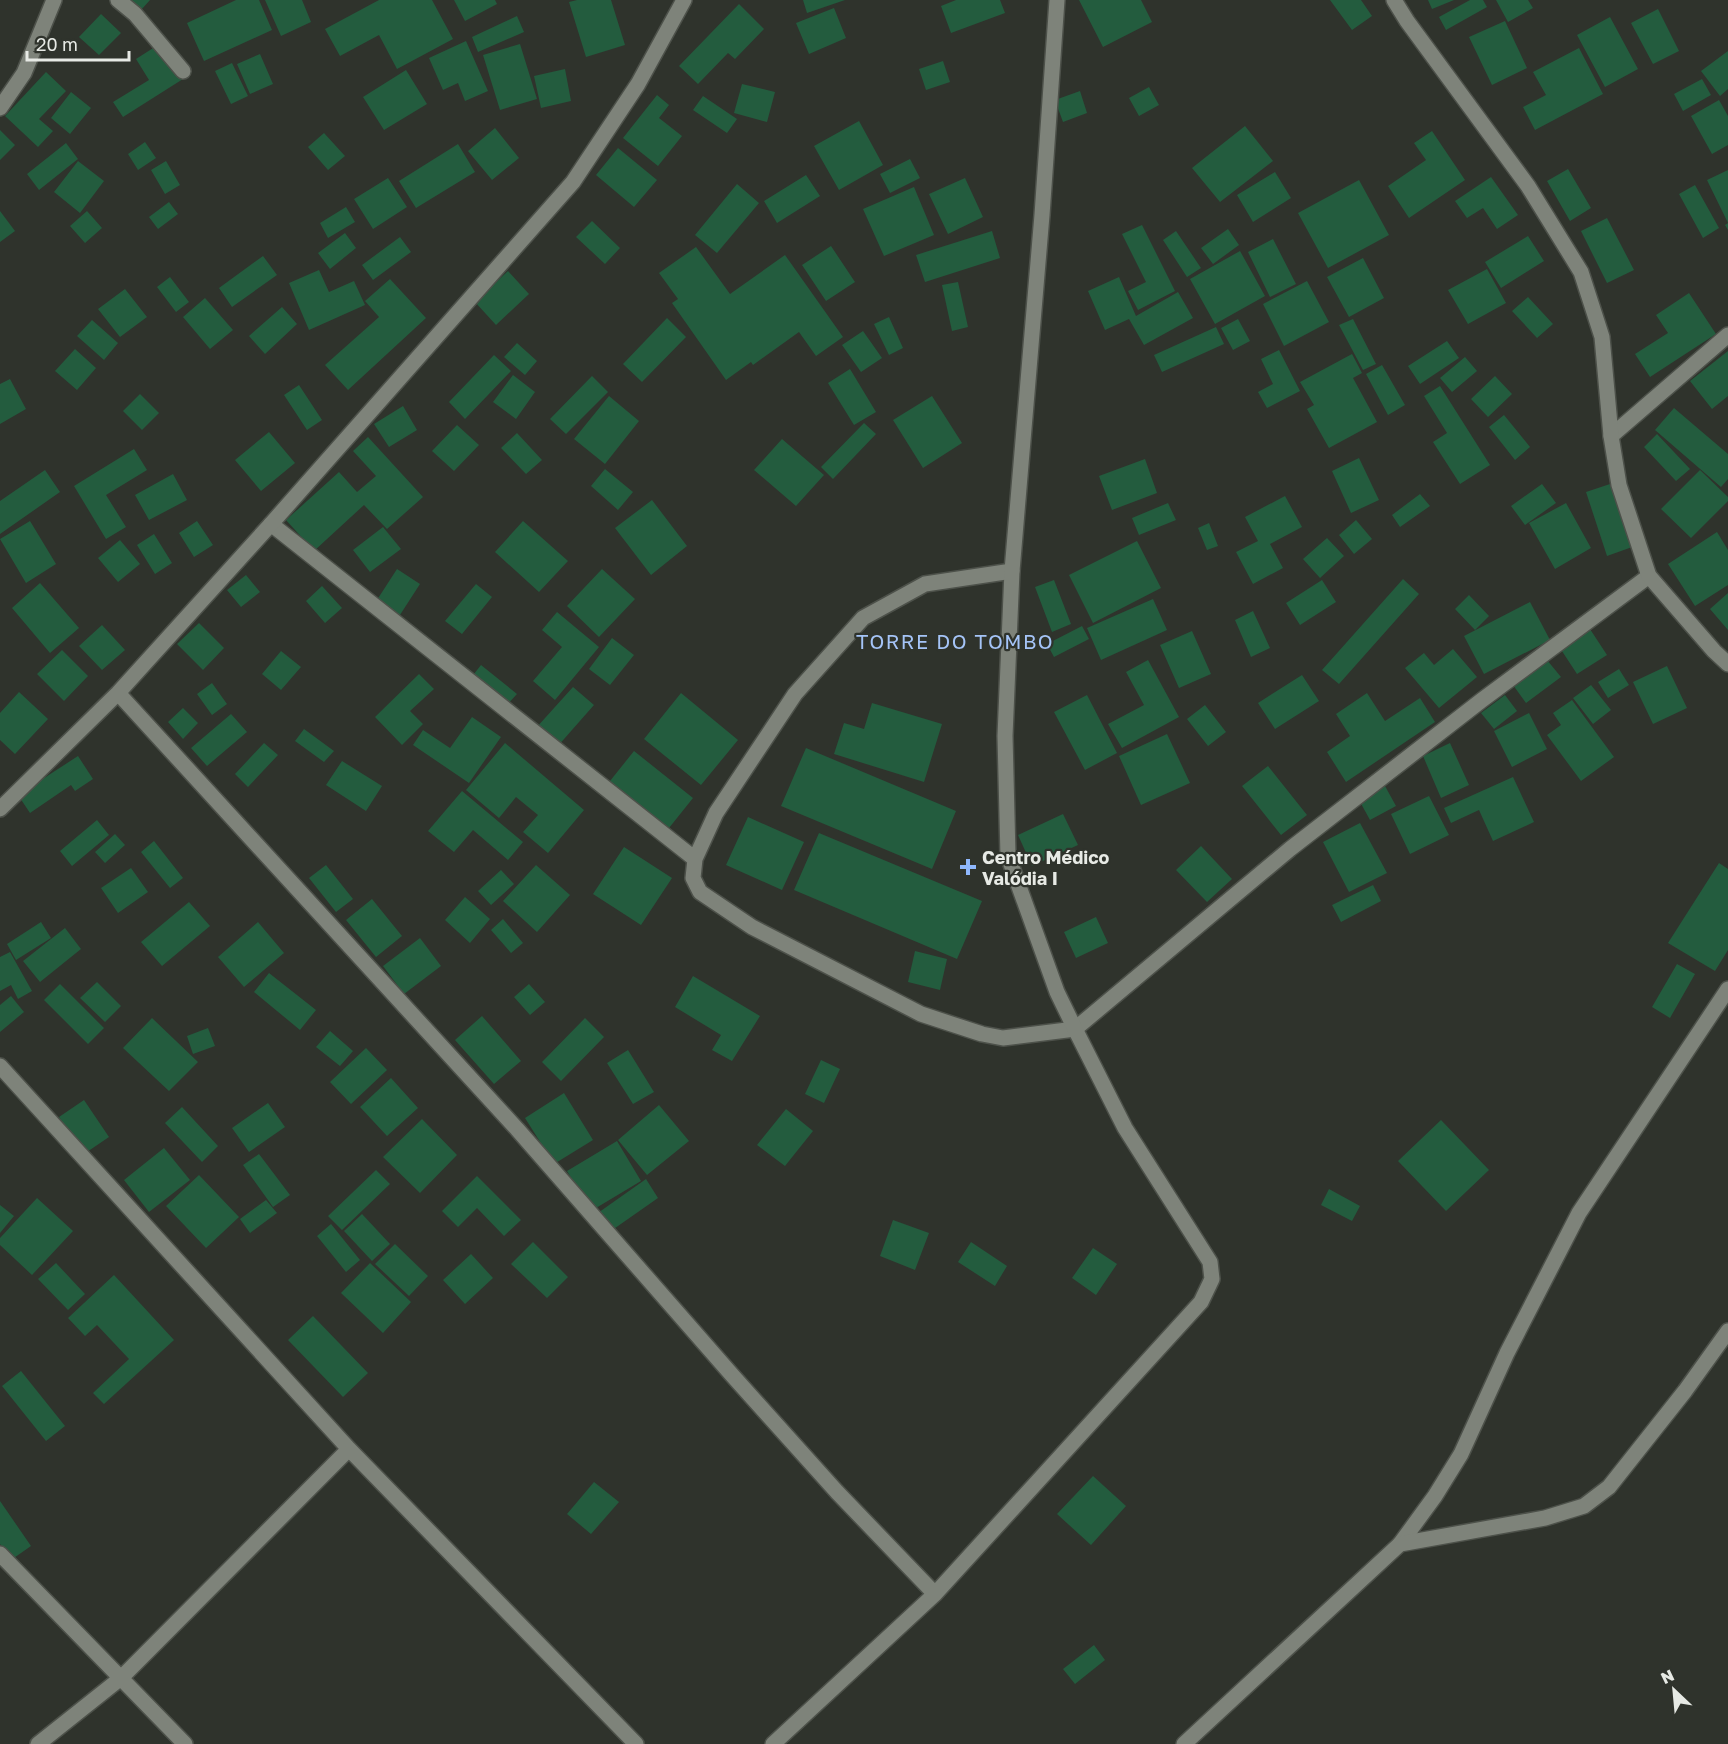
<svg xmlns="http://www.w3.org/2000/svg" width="1728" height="1744" viewBox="0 0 1728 1744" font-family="'Golos Text',sans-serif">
  <rect width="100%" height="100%" fill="#2f332c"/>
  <path fill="#235c3e" d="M130 0H150L141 10Z
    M236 0H259L272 30 204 61 187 23Z
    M265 0H302L311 22 281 36Z
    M379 0H432L453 39 397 69 379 35 340 56 325 29Z
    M454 0H495L497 4 465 21Z
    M577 0H611L625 45 586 57 569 2Z
    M803 0H845L807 13Z
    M956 0H1000L1005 13 951 33 941 6Z
    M1079 0H1141L1152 22 1103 47Z
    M1330 0H1361L1372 16 1352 30Z
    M1428 0H1454L1432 9Z
    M1470 0H1483L1487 7 1446 30 1439 17Z
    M1496 0H1528L1533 8 1508 22Z
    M739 4 764 29 735 59 728 53 698 84 679 66Z
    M834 8 846 38 809 54 796 23Z
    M1658 9 1679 51 1653 64 1631 23Z
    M101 14 121 33 99 55 79 37Z
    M517 16 524 32 478 52 472 37Z
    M1610 17 1638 69 1605 87 1577 35Z
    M1505 21 1527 68 1492 85 1469 37Z
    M466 41 488 91 465 101 458 83 443 90 429 58Z
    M161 43 183 79 123 117 113 102 149 80 136 59Z
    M520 44 537 99 500 110 483 55Z
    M1579 48 1603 94 1535 130 1523 107 1546 95 1533 72Z
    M1728 51V89L1720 96 1701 71Z
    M260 54 273 84 250 94 237 64Z
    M943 61 950 82 926 90 919 69Z
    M232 63 248 96 231 104 215 71Z
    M565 69 571 101 541 108 534 76Z
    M406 70 427 104 384 130 363 97Z
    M46 72 66 91 39 119 53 131 38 147 5 116Z
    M1702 79 1711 95 1683 111 1674 94Z
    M742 84 775 92 767 122 734 113Z
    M1149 87 1159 105 1139 116 1129 98Z
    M1080 91 1087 113 1063 122 1055 100Z
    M71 92 91 108 70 134 51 118Z
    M657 95 669 105 659 118 682 136 658 166 623 138Z
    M703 96 737 119 727 133 693 110Z
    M1719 100 1728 116V145L1712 154 1691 116Z
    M859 121 883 165 839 190 814 146Z
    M1245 126 1273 161 1220 202 1192 168Z
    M495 128 519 158 492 180 468 151Z
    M0 130 15 145 0 160Z
    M1432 131 1465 180 1409 218 1388 186 1426 160 1414 143Z
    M324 133 345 156 328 170 308 147Z
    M145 142 156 158 138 170 128 154Z
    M66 143 78 159 39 190 27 174Z
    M458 144 475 172 416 208 399 181Z
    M618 148 657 180 634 207 596 175Z
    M910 159 920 178 890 193 880 174Z
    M78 161 104 181 80 213 54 192Z
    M166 161 180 185 165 194 151 170Z
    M1568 169 1591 208 1570 221 1547 181Z
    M1728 170V230L1725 225 1728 223 1707 180Z
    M1275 172 1291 198 1253 222 1237 195Z
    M806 175 820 196 777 223 764 201Z
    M1491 177 1518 215 1497 229 1483 208 1467 218 1455 201Z
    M388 178 407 207 373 229 354 199Z
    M965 178 983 217 948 234 929 194Z
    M1359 180 1389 235 1328 268 1298 213Z
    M737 184 759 203 717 253 695 235Z
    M1695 185 1719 228 1703 238 1679 194Z
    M914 187 934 235 884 256 863 209Z
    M169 202 178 214 158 229 149 217Z
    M346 207 355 222 328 238 320 223Z
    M0 211 15 231 0 242Z
    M87 211 102 228 85 243 70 226Z
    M1607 218 1634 270 1607 283 1581 231Z
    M592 221 620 248 605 264 576 237Z
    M1142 225 1175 291 1138 310 1128 291 1146 282 1122 234Z
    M1228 229 1239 245 1213 264 1201 248Z
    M992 231 1000 258 925 282 916 255Z
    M1176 231 1201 268 1187 277 1163 240Z
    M345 233 356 248 330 269 318 253Z
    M1528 236 1544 261 1501 288 1485 262Z
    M400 237 411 252 373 280 362 265Z
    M1273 239 1296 284 1270 297 1248 252Z
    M831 246 855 282 826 301 802 265Z
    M696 247 730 294 785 255 843 337 816 356 799 332 753 365 751 362 726 380 672 303 678 299 659 273Z
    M1240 251 1265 296 1215 324 1190 279Z
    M263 256 277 275 232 307 219 288Z
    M1363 258 1384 298 1349 317 1327 277Z
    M1487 269 1506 303 1468 324 1448 290Z
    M319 270 329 292 354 281 365 305 309 330 289 283Z
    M508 271 529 294 496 325 475 302Z
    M170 277 189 302 176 312 157 287Z
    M1119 277 1136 316 1178 292 1193 318 1144 345 1129 319 1105 330 1088 291Z
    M390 279 426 318 348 390 325 365 379 317 365 301Z
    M1307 281 1329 322 1284 346 1263 304Z
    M958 282 968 327 952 331 942 285Z
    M125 289 147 317 120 337 98 309Z
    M1689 293 1716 334 1650 377 1635 354 1668 333 1656 315Z
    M1528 297 1553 324 1537 338 1512 311Z
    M205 298 233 330 210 349 183 317Z
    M282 307 297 324 265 354 249 336Z
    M889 317 903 348 889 355 874 324Z
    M667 318 686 337 642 382 623 364Z
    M1238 319 1250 341 1233 350 1221 328Z
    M1353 319 1376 364 1363 370 1339 325Z
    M92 320 118 343 104 360 77 336Z
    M1216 327 1224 344 1162 372 1154 355Z
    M863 331 882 358 861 372 842 345Z
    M1447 341 1459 358 1420 384 1408 366Z
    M517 343 537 361 525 375 504 357Z
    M75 349 96 368 77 390 55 371Z
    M1279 350 1300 391 1267 408 1258 392 1273 384 1261 359Z
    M1728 351V396L1712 409 1690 381Z
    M1352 354 1362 373 1353 378 1377 422 1329 448 1307 409 1314 405 1300 382Z
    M494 355 511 371 465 419 449 402Z
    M1465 357 1477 371 1452 392 1440 378Z
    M1382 365 1405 405 1388 415 1366 374Z
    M850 369 876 412 854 425 828 383Z
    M513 375 535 392 516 419 493 402Z
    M592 376 608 392 566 434 550 419Z
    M1495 376 1512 394 1488 417 1471 399Z
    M10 379 26 409 0 424V384Z
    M299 385 322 420 307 430 284 395Z
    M1440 386 1490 465 1460 484 1433 442 1447 433 1424 396Z
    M140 394 159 413 142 430 123 411Z
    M609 396 639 421 605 464 574 439Z
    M932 396 962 443 923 468 893 420Z
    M403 406 417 430 389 447 374 424Z
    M1674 408 1728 454V479L1721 487 1655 430Z
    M1504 415 1530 447 1515 460 1489 427Z
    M864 423 876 434 833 479 821 467Z
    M457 425 479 445 454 471 432 451Z
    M269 432 295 463 261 491 235 460Z
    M517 433 542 460 526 474 501 448Z
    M1657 434 1690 469 1676 481 1644 447Z
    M368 437 423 497 387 529 364 505 314 551 286 520 339 472 357 492 376 476 353 451Z
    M782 439 824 475 796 506 754 470Z
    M134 449 147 470 106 495 126 527 106 539 74 486Z
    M1359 458 1379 500 1351 513 1332 471Z
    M1145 459 1157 493 1112 510 1099 476Z
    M605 469 633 492 618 510 591 486Z
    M45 470 60 492 0 534V501Z
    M1700 470 1728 497V501L1691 538 1661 509Z
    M173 474 187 500 149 520 135 495Z
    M1613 483 1635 546 1607 556 1586 492Z
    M1542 484 1556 503 1525 525 1511 506Z
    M1420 494 1430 506 1400 527 1392 515Z
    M1285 496 1302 527 1270 544 1283 568 1253 584 1236 552 1258 541 1245 517Z
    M652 500 687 546 651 575 615 528Z
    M1168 503 1176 520 1139 535 1132 518Z
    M1566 503 1591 548 1555 569 1529 523Z
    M1356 520 1372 539 1354 554 1339 535Z
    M30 521 56 564 26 583 0 539Z
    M197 521 213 545 194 557 179 533Z
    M523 521 568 561 539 592 495 552Z
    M1209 523 1218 546 1207 550 1198 528Z
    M383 527 401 549 370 572 353 550Z
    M1717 532 1728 550V585L1695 606 1668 564Z
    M154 534 172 563 155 574 137 545Z
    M1327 538 1344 556 1320 578 1303 559Z
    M120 540 140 564 118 582 98 558Z
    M1137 541 1161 588 1093 623 1069 575Z
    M397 569 420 584 398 618 375 603Z
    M602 569 635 599 599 637 567 606Z
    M246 575 260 592 241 607 227 590Z
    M1403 579 1419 594 1339 684 1322 670Z
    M1054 580 1071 624 1052 632 1035 587Z
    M1322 580 1336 602 1300 625 1286 603Z
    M40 583 79 628 50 653 12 608Z
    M476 584 492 597 462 634 445 621Z
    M322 586 342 608 325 623 306 601Z
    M1728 593V630L1710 609Z
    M1469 595 1489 616 1475 630 1455 609Z
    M1153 599 1167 630 1101 660 1087 628Z
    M1530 602 1550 640 1484 674 1464 636Z
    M1253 611 1270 648 1251 657 1235 620Z
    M557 612 599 647 555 700 533 681 562 647 542 630Z
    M199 623 224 648 203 670 177 644Z
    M102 625 125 650 102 670 79 646Z
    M1082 626 1089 639 1054 657 1047 644Z
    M1588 626 1607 655 1577 674 1558 645Z
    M1192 631 1211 674 1179 688 1160 645Z
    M612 638 634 655 610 685 589 669Z
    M1453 649 1477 677 1439 708 1405 668 1424 653 1434 665Z
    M62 650 88 676 64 701 37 674Z
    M281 651 301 667 281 690 262 674Z
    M1148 660 1179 717 1122 748 1108 724 1144 705 1126 672Z
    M1547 660 1561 677 1526 703 1513 685Z
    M481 665 517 694 505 707 470 679Z
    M1667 666 1687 708 1653 724 1633 682Z
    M1619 669 1629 685 1608 698 1598 682Z
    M419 674 434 689 410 711 423 724 402 745 375 717Z
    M1302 675 1319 701 1275 729 1258 703Z
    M212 683 227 704 212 715 197 694Z
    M1591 685 1611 710 1593 724 1573 698Z
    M573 687 594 705 557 747 536 728Z
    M19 692 48 719 15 754 0 740V713Z
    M681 693 738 740 701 785 644 739Z
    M1367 693 1385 721 1420 698 1435 722 1346 782 1327 752 1350 736 1336 714Z
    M1087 695 1117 753 1085 770 1054 712Z
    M1505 695 1517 711 1494 729 1481 713Z
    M1572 700 1614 757 1581 781 1547 735 1561 725 1553 713Z
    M872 703 942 724 924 782 834 754 844 723 864 729Z
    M1205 705 1226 732 1208 746 1187 719Z
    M183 708 198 723 183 739 168 722Z
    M1529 713 1547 749 1512 767 1494 731Z
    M231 714 247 732 207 766 191 748Z
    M472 717 501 737 469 783 413 745 423 730 450 748Z
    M304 729 334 751 324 762 295 741Z
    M1167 734 1190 783 1141 805 1119 756Z
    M264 743 278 755 248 787 235 774Z
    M505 743 584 810 548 853 523 832 538 815 516 797 499 818 466 790Z
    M1450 743 1469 785 1441 798 1423 756Z
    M806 748 956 811 932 869 781 806Z
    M634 751 693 798 665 833 606 786Z
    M78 756 93 779 75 791 71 785 30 813 18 795Z
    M342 761 382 786 366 811 326 785Z
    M1268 766 1307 815 1281 835 1242 786Z
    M1513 777 1534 822 1493 841 1479 810 1451 823 1444 808Z
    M1385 786 1396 806 1370 820 1359 800Z
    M462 791 523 842 508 860 473 830 454 852 428 831Z
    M1429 796 1449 835 1410 854 1391 814Z
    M1063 814 1078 845 1032 866 1018 835Z
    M748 817 804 842 782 890 726 865Z
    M97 820 109 835 72 866 60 851Z
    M1360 823 1387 873 1349 892 1323 842Z
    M819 833 982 901 957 959 794 890Z
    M115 834 125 845 105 863 95 852Z
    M154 841 183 878 170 888 141 852Z
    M1201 846 1232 879 1207 902 1176 870Z
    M624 847 672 878 641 925 593 894Z
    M1719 863 1728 869V950L1715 971 1668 943Z
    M326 865 353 899 336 912 309 878Z
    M536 865 570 895 537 932 503 901Z
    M131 868 148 892 118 913 101 888Z
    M501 870 514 884 491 905 478 891Z
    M1373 885 1381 901 1341 922 1332 905Z
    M465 897 490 919 470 943 445 920Z
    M372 899 402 936 376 957 346 920Z
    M189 902 210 926 162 966 141 942Z
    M1096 917 1108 943 1076 958 1064 932Z
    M503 919 523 943 511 953 491 930Z
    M41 922 51 938 16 960 7 944Z
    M258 922 284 953 244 987 218 957Z
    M65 928 81 949 40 982 23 961Z
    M420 938 441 966 404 994 383 966Z
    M915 951 947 959 940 990 908 982Z
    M10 952 32 991 18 999 11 985 0 991V957Z
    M1677 964 1695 974 1670 1018 1652 1007Z
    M269 973 316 1010 300 1030 254 992Z
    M693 976 760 1016 732 1061 712 1050 721 1035 675 1007Z
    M97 982 121 1006 105 1022 80 998Z
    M60 984 104 1028 88 1044 44 1000Z
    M529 984 545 1002 530 1015 514 997Z
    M11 996 24 1012 0 1032V1005Z
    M482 1016 521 1061 494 1084 455 1040Z
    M152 1018 198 1062 169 1091 123 1048Z
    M585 1018 604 1037 561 1081 542 1062Z
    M208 1028 215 1046 193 1054 187 1036Z
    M330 1031 353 1051 340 1066 316 1047Z
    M366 1048 387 1070 351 1104 330 1082Z
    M628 1050 654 1092 633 1104 607 1063Z
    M821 1060 840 1069 824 1103 805 1094Z
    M391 1078 418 1108 387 1136 360 1107Z
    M564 1093 593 1140 554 1164 525 1118Z
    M84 1100 109 1137 84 1154 59 1117Z
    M268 1103 285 1127 249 1152 232 1128Z
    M659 1105 689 1141 647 1175 618 1140Z
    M182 1107 218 1146 202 1162 165 1123Z
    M786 1109 813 1131 785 1166 757 1145Z
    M422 1119 457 1155 420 1193 383 1157Z
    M1441 1120 1489 1170 1446 1211 1398 1161Z
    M617 1141 641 1181 591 1211 567 1171Z
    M164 1148 190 1180 149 1212 124 1180Z
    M259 1154 290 1195 273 1207 243 1165Z
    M376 1170 390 1184 342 1230 328 1216Z
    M199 1175 239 1217 206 1248 166 1206Z
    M477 1176 521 1220 504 1236 477 1208 458 1227 442 1211Z
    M646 1179 658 1198 608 1233 595 1215Z
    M1329 1189 1360 1206 1352 1221 1321 1205Z
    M37 1198 73 1231 32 1275 0 1245V1238Z
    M266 1200 277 1213 250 1233 240 1219Z
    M0 1205 14 1216 0 1233Z
    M362 1214 390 1244 372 1261 344 1231Z
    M893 1220 929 1233 915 1270 880 1256Z
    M331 1224 360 1260 346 1272 317 1236Z
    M533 1242 568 1277 547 1298 511 1264Z
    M971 1242 1007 1266 995 1286 958 1262Z
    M395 1244 428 1276 409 1296 375 1264Z
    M1093 1248 1117 1264 1096 1295 1072 1278Z
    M471 1254 493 1278 465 1304 443 1280Z
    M56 1263 85 1294 68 1310 38 1279Z
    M370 1263 411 1302 383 1333 341 1293Z
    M114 1275 174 1340 104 1404 93 1393 129 1359 97 1325 85 1336 68 1318Z
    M313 1316 368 1373 343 1397 288 1340Z
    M21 1371 65 1426 46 1441 2 1386Z
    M1093 1476 1126 1506 1091 1545 1057 1514Z
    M594 1482 619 1502 591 1534 567 1514Z
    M0 1501 31 1546 11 1560 0 1544Z
    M1094 1645 1105 1660 1075 1684 1063 1669Z"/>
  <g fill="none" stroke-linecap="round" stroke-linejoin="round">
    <defs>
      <path id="service" d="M1611 436 1728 335
        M271 524 695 859
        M1012 571 925 584 863 618 795 694 716 813 695 859 693 878 700 892 752 927 921 1014 982 1034 1003 1038 1075 1029 1290 849 1482 700 1649 576
        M1400 1544 1435 1496 1461 1454 1507 1353 1579 1213 1728 989"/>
      <path id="minor" d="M118 0 135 14 183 71
        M1394 0 1407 21 1528 186 1581 272 1602 337 1611 436 1619 485 1649 576 1714 651 1728 664
        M0 108 24 73 54 0
        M118 693 517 1129 732 1375 837 1492 935 1594
        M0 809 118 693 271 524 573 182 638 84 684 0
        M0 1066 349 1449 636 1744
        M0 1554 185 1744
        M38 1744 121 1678 349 1449
        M773 1744 935 1594 1201 1302 1212 1279 1210 1262 1125 1128 1075 1029 1057 992 1008 856 1005 736 1012 571 1042 215 1057 0
        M1184 1744 1400 1544 1545 1518 1584 1506 1609 1487 1685 1391 1728 1331"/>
    </defs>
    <use href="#service" stroke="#4d514a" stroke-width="18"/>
    <use href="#minor" stroke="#4d514a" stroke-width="18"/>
    <use href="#service" stroke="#7e837a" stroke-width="15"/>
    <use href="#minor" stroke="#7e837a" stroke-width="15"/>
  </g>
  <path fill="#8fb8fd" stroke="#2f332c" stroke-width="2" d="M965 858h6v6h6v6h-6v6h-6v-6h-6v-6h6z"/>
  <g text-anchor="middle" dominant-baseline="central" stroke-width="4.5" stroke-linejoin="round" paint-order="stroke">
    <g font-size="18" font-weight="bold" fill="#e7eae5" stroke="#2f332c" text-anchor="start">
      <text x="982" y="857">Centro Médico<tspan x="982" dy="21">Valódia I</tspan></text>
    </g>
    <g font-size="20" letter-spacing="1.5" fill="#a5c4f7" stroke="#2f332c">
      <text x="955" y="641">TORRE DO TOMBO</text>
    </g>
  </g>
  <g transform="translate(1674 1690) rotate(334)" stroke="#2f332c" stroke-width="4.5" paint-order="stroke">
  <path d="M0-4.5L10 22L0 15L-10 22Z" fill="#e7eae5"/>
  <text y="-9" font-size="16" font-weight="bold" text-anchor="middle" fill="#e7eae5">N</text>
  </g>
  <path d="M27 51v9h102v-9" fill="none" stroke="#e7eae5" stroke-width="3"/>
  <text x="36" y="51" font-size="18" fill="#e7eae5" stroke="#2f332c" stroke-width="4.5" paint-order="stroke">20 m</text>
</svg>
